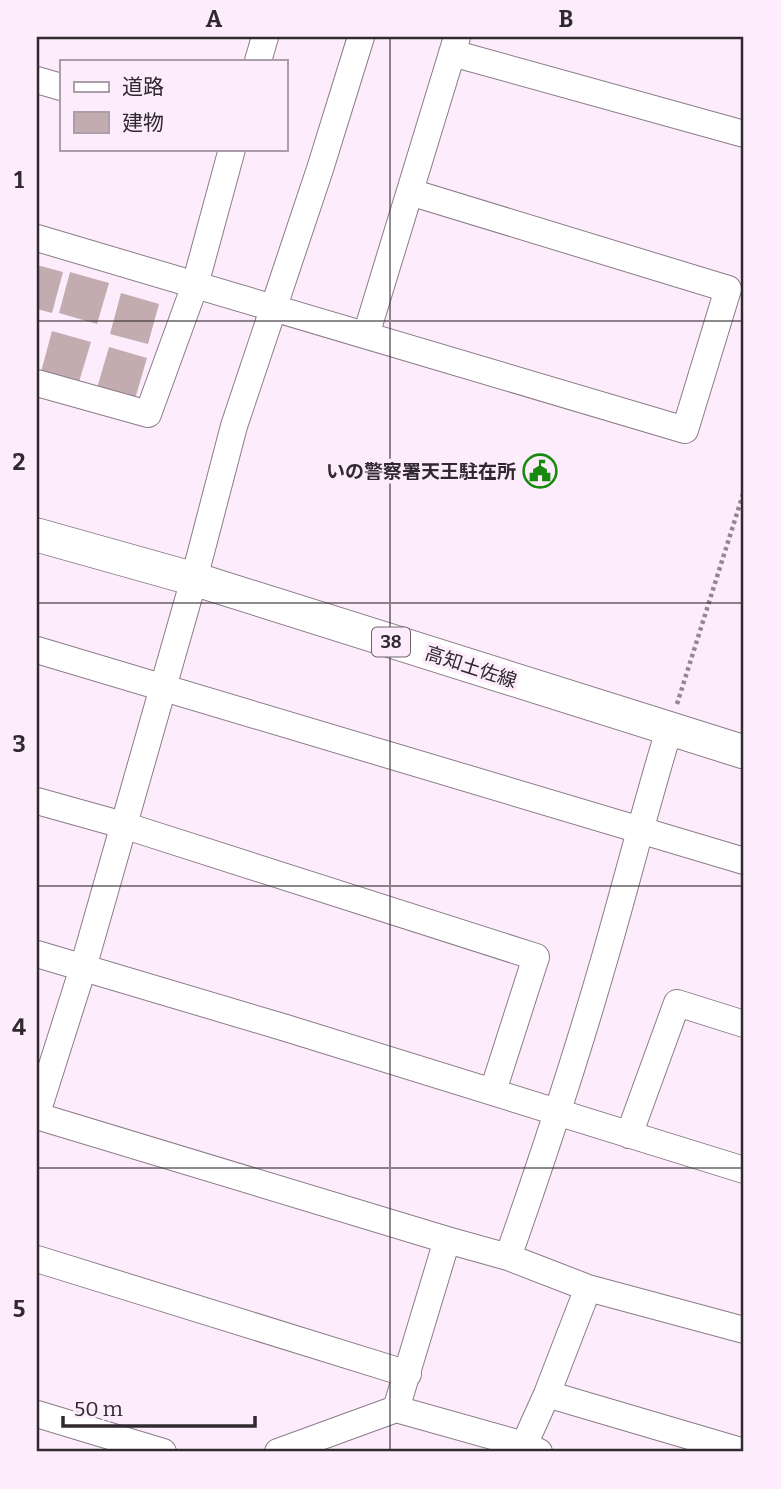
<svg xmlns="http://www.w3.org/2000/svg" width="781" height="1489" viewBox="0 0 781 1489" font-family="Bitter,'Noto Sans JP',serif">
  <rect width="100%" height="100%" fill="#fdecfb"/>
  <path fill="#c3acb0" d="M37 265 63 272 52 313 37 309Z
    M70 272 109 283 97 324 59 313Z
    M121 293 159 304 148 344 110 334Z
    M52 331 91 342 79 382 41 372Z
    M109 347 147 358 135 399 97 388Z"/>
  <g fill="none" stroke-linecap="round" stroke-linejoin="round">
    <defs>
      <path id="minor" d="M452 53 744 134
        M258 61 265 37
        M37 80 61 87
        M37 238 685 430 728 289 410 192
        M366 335 457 37
        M37 383 148 414 195 285 232 149
        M37 650 744 861
        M37 801 123 825 536 957 493 1091
        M37 954 286 1028 744 1170
        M37 1113 83 968 194 579 234 426 320 169 361 37
        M37 1116 447 1240
        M629 1135 677 1003 744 1024
        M508 1257C543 1158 576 1058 605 957 627 881 646 805 669 730
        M37 1259 408 1374
        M588 1288 744 1330
        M547 1394 744 1452
        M396 1409 447 1240 508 1257 588 1288 547 1394 524 1445
        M37 1414 163 1452
        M278 1452 396 1409 524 1445 539 1452"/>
      <path id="major" d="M37 535 194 579 744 752"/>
    </defs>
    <use href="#minor" stroke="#8b7c8a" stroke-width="28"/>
    <use href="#major" stroke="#8b7c8a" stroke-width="35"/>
    <path stroke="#928791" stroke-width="4.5" stroke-dasharray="3.5 3.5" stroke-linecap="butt" d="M677 704 744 491"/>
    <use href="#minor" stroke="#fff" stroke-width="26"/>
    <use href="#major" stroke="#fff" stroke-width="33"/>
  </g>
  <path fill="none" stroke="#30292f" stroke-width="2" stroke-opacity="0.55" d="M390 37V1452M37 321H744M37 603H744M37 886H744M37 1168H744"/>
  <defs>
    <symbol id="civic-ring" viewBox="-11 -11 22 22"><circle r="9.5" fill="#fdecfb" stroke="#178a0e" stroke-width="1.5"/><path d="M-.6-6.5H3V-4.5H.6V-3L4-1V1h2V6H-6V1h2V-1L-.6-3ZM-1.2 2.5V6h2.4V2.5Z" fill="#178a0e"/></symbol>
  </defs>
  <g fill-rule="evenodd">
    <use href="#civic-ring" x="521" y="452" width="38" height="38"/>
  </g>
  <g text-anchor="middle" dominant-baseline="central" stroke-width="7" stroke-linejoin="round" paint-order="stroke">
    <rect fill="#fdecfb" stroke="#6e646c" stroke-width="2" x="372" y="627.5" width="38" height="29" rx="5"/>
    <g font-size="18" font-weight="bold" fill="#30292f">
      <text x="391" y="642">38</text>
    </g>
    <g font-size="19" font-weight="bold" fill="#30292f" stroke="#fdecfb" text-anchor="end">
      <text x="516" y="471">いの警察署天王駐在所</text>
    </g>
    <g font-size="19" fill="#30292f" stroke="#fdecfb">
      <text transform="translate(471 667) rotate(18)">高知土佐線</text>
    </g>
  </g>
  <rect width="781" height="1489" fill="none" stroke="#fdecfb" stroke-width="77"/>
  <rect x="60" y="60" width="228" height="91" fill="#fdecfb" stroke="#ab9ea9" stroke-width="2"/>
  <rect x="74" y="82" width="35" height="10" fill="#ffffff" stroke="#ab9ea9" stroke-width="2"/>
  <text x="122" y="94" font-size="21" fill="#30292f">道路</text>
  <rect x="74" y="112" width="35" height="21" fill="#c3acb0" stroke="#ab9ea9" stroke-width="2"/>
  <text x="122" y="130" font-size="21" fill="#30292f">建物</text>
  <path d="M63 1416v10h192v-10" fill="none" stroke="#30292f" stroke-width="3.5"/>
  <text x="74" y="1416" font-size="21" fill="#30292f" stroke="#fdecfb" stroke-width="5" paint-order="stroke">50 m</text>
  <rect x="38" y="38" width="704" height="1412" fill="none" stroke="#30292f" stroke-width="2.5"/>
  <g font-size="23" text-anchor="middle" font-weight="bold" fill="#30292f">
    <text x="214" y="27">A</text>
    <text x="566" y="27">B</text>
    <text x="19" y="188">1</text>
    <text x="19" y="470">2</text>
    <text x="19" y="752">3</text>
    <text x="19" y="1035">4</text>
    <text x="19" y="1317">5</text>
  </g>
</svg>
